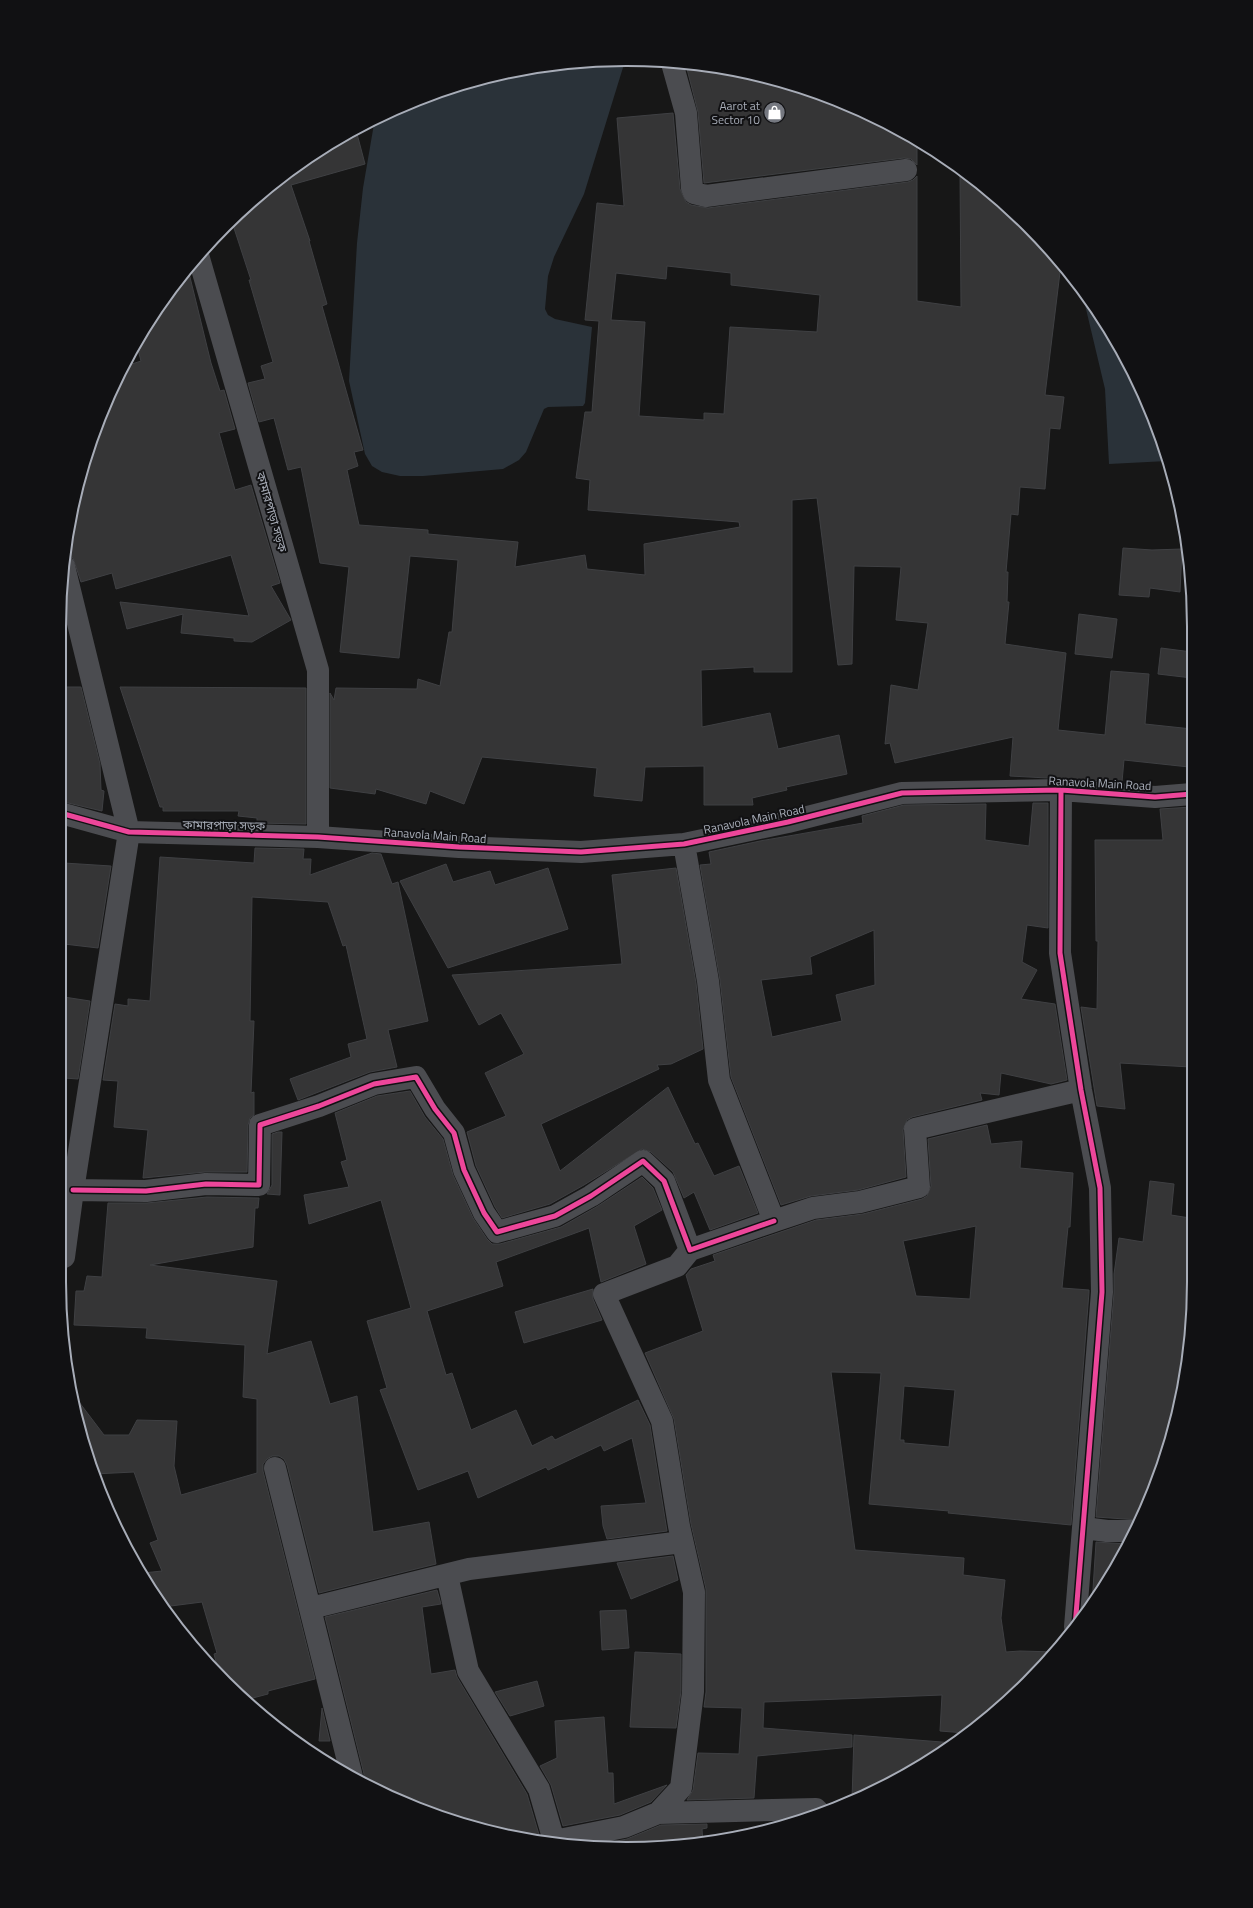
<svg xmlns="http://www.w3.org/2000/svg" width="1253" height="1908" viewBox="0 0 1253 1908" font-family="'Titillium Web','Noto Sans Bengali',sans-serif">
  <rect width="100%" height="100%" fill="#171717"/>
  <path fill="#2a3239" d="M589 60 625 61 584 194 554 257 548 276 545 309 548 315 555 319 592 327 585 403 583 406 548 407 544 409 526 452 519 460 503 469 423 476H400L382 472 372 466 365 454 349 381 357 243 363 188 375 118 479 78Z
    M1081 288 1136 376 1167 461 1109 464 1105 389Z"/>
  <path fill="#353536" stroke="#3f4043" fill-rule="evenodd" d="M708 66 809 89 910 135 917 140V165L911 159 904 158 704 183 698 112 687 69Z
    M673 113 680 189 686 202 691 205 708 208 908 182 913 180 917 176V301L961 307 960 171 1000 200 1061 264 1045 395 1064 397 1060 429 1050 428 1045 489 1020 487 1018 515 1011 514 1006 572H1008L1007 602H1009L1005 644 1066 653 1058 730 1105 735 1111 671 1149 674 1145 724 1192 729 1189 767 1124 760 1122 782 1010 776 1013 737 895 763 890 743 885 744 891 685 918 690 928 623 896 620 901 567 854 566 852 664 838 665 817 498 792 500V672H754V667L701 670 702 727 770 713 778 749 839 735 847 774 786 787 787 790 752 798 753 805H704V766L645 767 642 801 594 796 597 768 482 757 464 804 430 791 426 804 376 789 375 794 330 788V693L334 700 336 688 417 689 418 679 440 686 449 632H452L458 560 410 556 399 658 340 652 349 567 320 563 301 467 288 470 274 418 259 422 248 383 265 379 261 366 273 362 249 280H251L232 222 281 176 356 130 365 164 291 185 310 241H309L327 304 322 306 363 450 354 452 358 466 347 470 359 525 428 530V534L518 542 515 567 585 555 587 569 645 575 644 544 740 527 739 522 588 510 590 480 576 478 585 412H592L599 321 585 320 597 203 624 206 617 118ZM667 266 731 273V285L820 295 817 332 730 327 724 414 704 413V420L639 416 645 322 611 320 616 273 666 279Z
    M188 269 211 363 220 391 224 390 235 429 219 433 235 490 251 485 280 583 271 586 291 620 252 642 234 641V638L181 633 183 614 127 629 120 602 249 616 231 555 116 589 112 573 81 582 73 558 64 554 78 479 117 376 123 367 141 361 137 346Z
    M1123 548 1152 550 1182 549 1180 592 1150 588 1149 597 1119 595Z
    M1079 614 1117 619 1112 658 1075 654Z
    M1161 648 1192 652V678L1158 674Z
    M64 687H81L100 764 101 790 104 791 102 811 64 802Z
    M120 687 306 688V824L257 823V818L238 816 239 811H163V807H160Z
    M1033 803H1048V928L1027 925 1022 962 1037 970 1021 999 1055 1004 1067 1080 1051 1084 1001 1073 999 1095 980 1093 982 1100 912 1117 907 1120 903 1130 906 1177 858 1190 811 1196 781 1205 731 1077 720 980 700 865 711 864 709 852 760 841 863 823 862 816 904 805 986 804 985 840 1029 846ZM874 930 875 985 836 995 842 1021 772 1037 761 980 812 974 810 957Z
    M1192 807 1191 872H1189V929H1191V1067L1120 1063 1125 1109 1097 1106 1081 1007 1097 1009 1098 941H1096L1095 840H1163L1160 809Z
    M255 848 304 849 303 859H311L310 875 372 853 381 854 392 884 398 882 428 1021 388 1030 397 1067 370 1072 298 1100 290 1079 351 1057 348 1044 367 1039 346 945 343 946 328 902 252 897 250 1021H254L251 1093 254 1092V1115L250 1118 248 1125 247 1172H205L143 1178 148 1130 114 1127 118 1081 103 1080 115 1004 128 1006V999L150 1001 160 857 254 863Z
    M64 863 111 866 98 948 64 944Z
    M446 864 453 882 490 871 495 885 548 868 568 929 448 968 400 881Z
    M676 868 696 983 703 1049 671 1064 657 1065 659 1069 541 1124 560 1171 668 1087 695 1144 698 1143 714 1176 739 1166 758 1213 710 1230 694 1192 684 1198 673 1172 651 1152 642 1149 584 1185 550 1204 502 1218 495 1207 476 1166 467 1132 506 1116 485 1073 524 1054 501 1013 479 1025 452 975 622 964 612 875Z
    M64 997 90 1001 78 1079 64 1078Z
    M410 1091 425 1117 443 1139 453 1175 473 1218 487 1239 492 1244H500L561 1227 598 1206 642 1177 653 1188 662 1210 634 1226 646 1264 601 1282 589 1228 496 1262 503 1286 427 1311 446 1375 452 1373 471 1430 516 1410 532 1446 552 1436 555 1440 638 1400 650 1425 667 1531 607 1539 603 1526 601 1506 646 1503 632 1438 604 1451 601 1445 548 1470 546 1467 478 1498 468 1471 418 1490 380 1390 387 1388 367 1321 411 1308 381 1200 309 1224 304 1195 349 1187 341 1162 347 1160 335 1113 377 1096Z
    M987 1125 991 1144 1022 1141 1020 1168 1073 1173 1070 1227H1068L1062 1288 1089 1290V1292L1071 1525 948 1513 949 1511 869 1504 881 1373 831 1372 855 1550 964 1558 963 1575 1005 1580 1001 1618 1006 1652 1020 1651 1056 1652 965 1733 940 1731 942 1695 764 1702 763 1728 852 1735V1747L757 1756 754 1798 687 1800 693 1790 698 1753 739 1754 742 1708 704 1707 706 1692V1589L691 1524 674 1419 645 1353 703 1331 686 1275 691 1269 715 1261 713 1255 816 1220 863 1214 922 1199 927 1196 931 1186 928 1139ZM976 1226 970 1299 916 1296 903 1241ZM904 1386 955 1390 949 1447 904 1443V1440H900Z
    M278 1132H282L280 1195 267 1194 272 1185V1134Z
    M1150 1181 1174 1184 1171 1215 1190 1218 1189 1355 1151 1499 1139 1520 1096 1517 1114 1293V1274L1119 1238 1143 1242Z
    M207 1197 259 1198 258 1208H255L253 1247 150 1265 277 1281 267 1354 311 1341 330 1404 357 1396 373 1532 429 1522 436 1564 319 1593 287 1465 284 1459 279 1456H272L267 1459 263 1464V1471L315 1679 268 1691V1694L245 1700 220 1677 214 1654 217 1653 202 1602 163 1607 155 1597 143 1573 162 1571 150 1543 158 1540 134 1472 94 1474 89 1464 73 1394 104 1435H129L137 1420 177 1421 174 1466 181 1495 257 1473V1399L243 1397 245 1345 146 1338 147 1328 74 1325 76 1291H84L87 1276 102 1277 108 1203H147Z
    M593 1289V1299L602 1320 524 1343 515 1312Z
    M1096 1542 1127 1544 1098 1597 1092 1605Z
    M673 1556 678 1580 631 1599 617 1563Z
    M437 1590 441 1604 422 1607 431 1674 455 1670 457 1677 527 1794 540 1838 444 1819 363 1782 364 1774 325 1617Z
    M626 1610 629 1648 602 1650 600 1611Z
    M635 1652 681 1654V1691L676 1728 630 1727Z
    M537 1681 544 1706 510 1716 495 1692Z
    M322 1708 330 1741H319Z
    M604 1717 608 1773H613L614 1804 667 1785 651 1802 620 1815 563 1826 551 1785 540 1766 557 1758 555 1721Z
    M854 1735 954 1743 942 1753 878 1790 852 1800Z
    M707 1824V1828L702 1829 703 1844H700L587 1847 627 1839 661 1825Z"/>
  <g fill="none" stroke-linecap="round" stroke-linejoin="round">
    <path stroke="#4b4c50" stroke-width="22" d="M672 63 686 113 692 188 694 193 706 196 906 170
      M198 255 318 670V837
      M64 566 129 832 73 1190 64 1257
      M1061 790 1060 953 1081 1090 1100 1188 1102 1292 1075 1627
      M64 814 129 832 318 837 459 847 581 852 684 844 788 822 902 793 1061 790 1155 797 1192 794
      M684 844 708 981 719 1080 774 1221 813 1208 860 1202 919 1187 915 1129 1081 1090
      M73 1190 146 1191 206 1184 259 1185 260 1125 319 1106 374 1084 416 1077 435 1109 454 1133 464 1170 484 1213 497 1232 555 1216 591 1196 643 1161 664 1181 690 1250 774 1221
      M275 1468 352 1777
      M1084 1528 1107 1531H1133
      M447 1575 468 1671 539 1789 554 1841
      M311 1608 469 1569 682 1542
      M658 1813 816 1809 819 1812
      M554 1841 624 1827 658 1813 681 1788 693 1692 694 1592 679 1526 662 1421 604 1294 677 1266 690 1250"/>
    <defs>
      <path id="cycleway" d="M1061 790 1060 953 1081 1090 1100 1188 1102 1292 1075 1627
        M64 814 129 832 318 837 459 847 581 852 684 844 788 822 902 793 1061 790 1155 797 1192 794
        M73 1190 146 1191 206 1184 259 1185 260 1125 319 1106 374 1084 416 1077 435 1109 454 1133 464 1170 484 1213 497 1232 555 1216 591 1196 643 1161 664 1181 690 1250 774 1221"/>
    </defs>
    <use href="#cycleway" stroke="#111113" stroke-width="8"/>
    <use href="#cycleway" stroke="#ed469a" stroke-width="5"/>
  </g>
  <defs>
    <symbol id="shop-disc" viewBox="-11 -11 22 22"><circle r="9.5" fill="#757880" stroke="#111113"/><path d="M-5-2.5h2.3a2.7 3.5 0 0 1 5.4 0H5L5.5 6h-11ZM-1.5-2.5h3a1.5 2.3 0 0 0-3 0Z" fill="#fff"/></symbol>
  </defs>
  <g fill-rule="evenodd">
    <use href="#shop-disc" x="762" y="100" width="25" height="25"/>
  </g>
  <g text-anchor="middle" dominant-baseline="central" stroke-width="4" stroke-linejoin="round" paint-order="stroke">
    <g font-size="12" fill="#a8adb8" stroke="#111113" text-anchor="end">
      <text x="760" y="105">Aarot at<tspan x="760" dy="14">Sector 10</tspan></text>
    </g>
    <g font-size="12" fill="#a8adb8" stroke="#111113">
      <text transform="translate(272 512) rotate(74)">কামারপাড়া সড়ক</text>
      <text transform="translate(1100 783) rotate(3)">Ranavola Main Road</text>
      <text transform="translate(754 819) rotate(-12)">Ranavola Main Road</text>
      <text transform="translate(224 825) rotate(1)">কামারপাড়া সড়ক</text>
      <text transform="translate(435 835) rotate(4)">Ranavola Main Road</text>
    </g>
  </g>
  <path d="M0 0H1253V1908H0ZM626 66H627A560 560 0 0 1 1187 626V1282A560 560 0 0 1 627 1842H626A560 560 0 0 1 66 1282V626A560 560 0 0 1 626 66Z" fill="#111113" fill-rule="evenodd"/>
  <path fill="none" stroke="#a8adb8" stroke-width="2" d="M626 66H627A560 560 0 0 1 1187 626V1282A560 560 0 0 1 627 1842H626A560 560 0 0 1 66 1282V626A560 560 0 0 1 626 66Z"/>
</svg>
